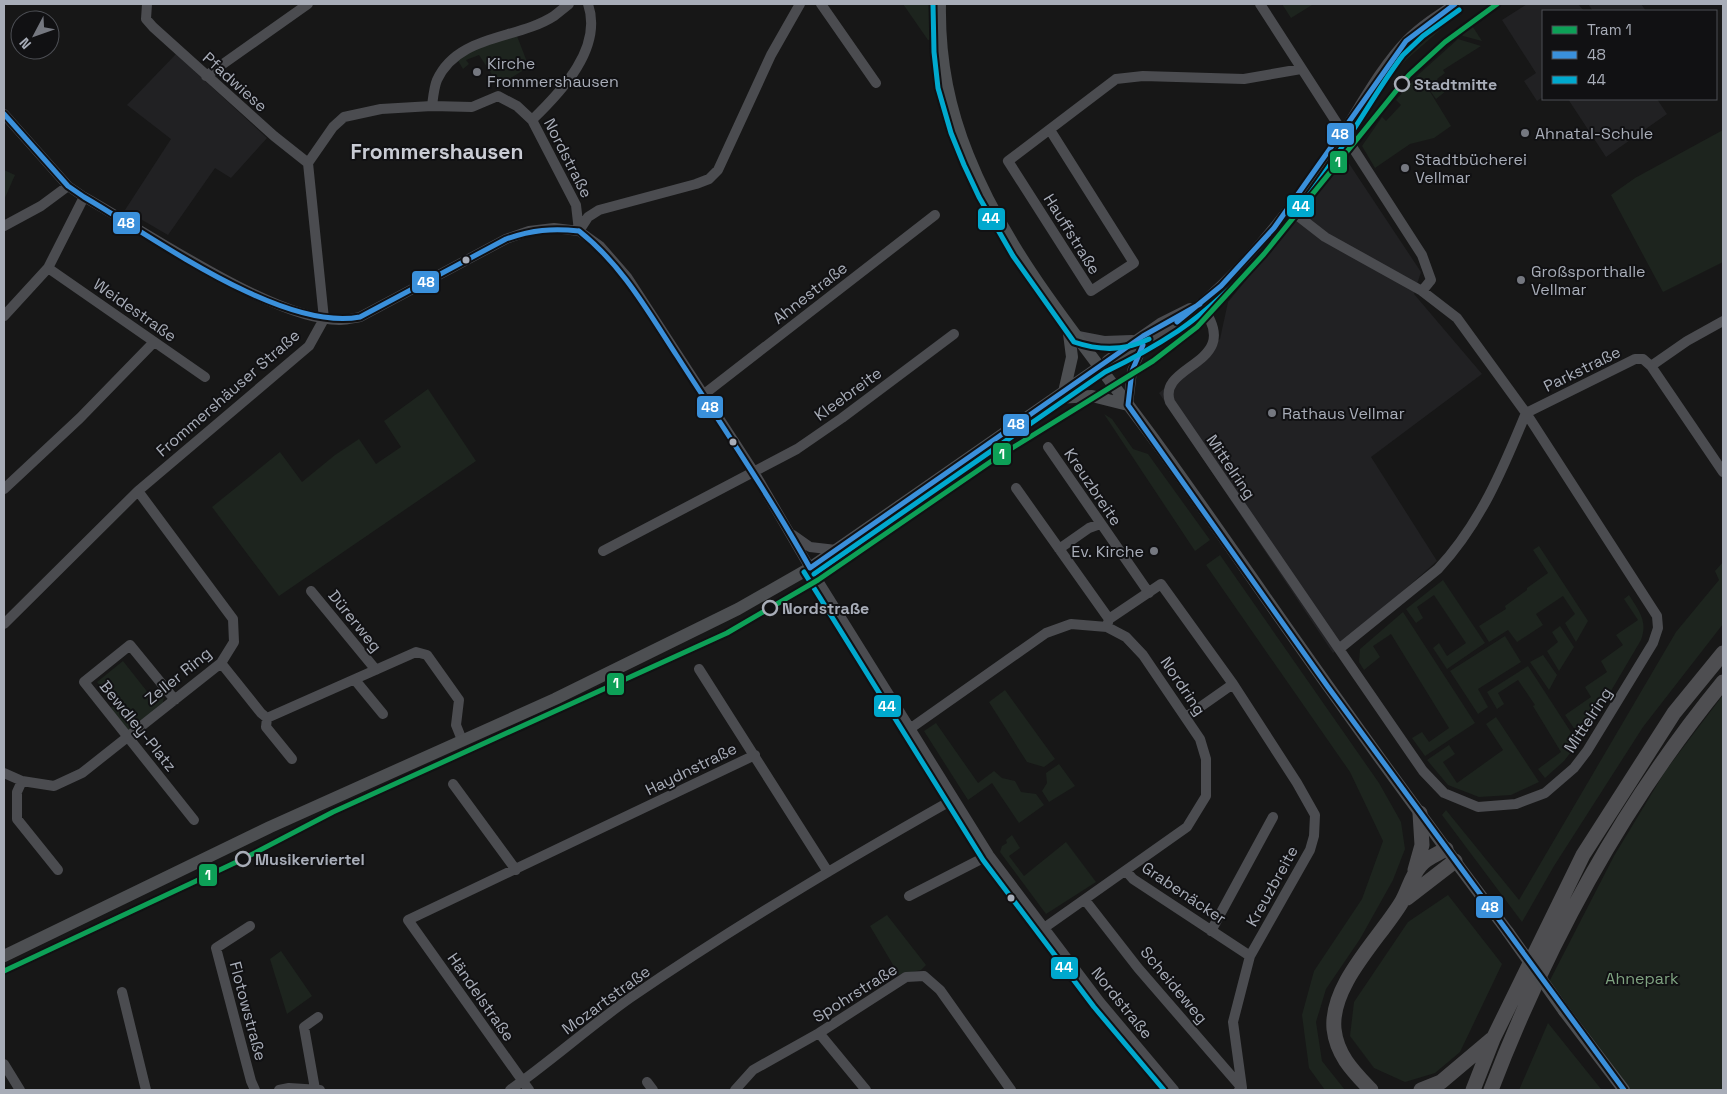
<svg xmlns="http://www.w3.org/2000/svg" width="1727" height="1094" viewBox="0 0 1727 1094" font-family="'Space Grotesk',sans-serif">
  <rect width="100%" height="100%" fill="#171717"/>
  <path fill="#212123" d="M1527 4H1578L1584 11H1543V97L1537 101 1524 81 1536 73 1502 20Z
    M1588 4H1641L1646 11H1593Z
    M176 54 267 138 231 178 215 168 168 235 125 210 171 139 127 105Z
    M1568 99H1657L1667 114 1606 157Z
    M1346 159 1421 272 1414 294 1482 374 1371 457 1437 561 1333 653 1159 393 1220 339 1228 302Z"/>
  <path fill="#1d241e" d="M903 4H946L945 37 928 40Z
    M1282 4H1311L1312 5 1291 18Z
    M1453 11 1448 23 1407 59 1368 102C1386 75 1421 20 1453 11Z
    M1471 24 1482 41 1463 36 1460 33Z
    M517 36 529 67 499 85 479 55 466 60 469 64 463 69 457 59 486 44Z
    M1458 39 1481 46 1443 70 1445 73 1437 79 1446 91 1436 99 1424 82 1451 126 1434 138 1410 144 1375 168 1362 146 1382 117 1386 121 1401 105 1396 100 1419 74Z
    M1723 130V262L1663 292 1611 195 1635 178Z
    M4 170 15 175 4 200Z
    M428 389 476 461 279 596 212 507 280 452 302 482 335 455 359 439 376 464 401 447 384 421Z
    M1104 414 1112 419 1133 449 1148 454 1210 540 1195 551Z
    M1539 546 1588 621 1576 642 1565 623 1575 614 1563 596 1536 614 1543 625 1517 642 1508 630 1489 642 1479 626 1506 609 1505 606 1527 590V588L1548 573 1533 550Z
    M1220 555 1379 783 1401 822 1405 849 1393 880 1360 939 1326 989 1316 1022 1322 1061 1345 1090H1325L1309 1068 1302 1015 1314 971 1362 899 1383 841 1350 772 1206 565Z
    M1723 562V624L1643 727 1554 866 1522 922 1442 815 1446 810 1519 900 1676 632 1719 580 1715 571Z
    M1443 580 1485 643 1447 669 1433 648 1439 643 1447 656 1466 643 1434 595 1417 607 1423 618 1416 623 1406 609Z
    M1629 595C1639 611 1648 621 1641 640L1582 740 1565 715 1591 697 1585 687 1607 672 1601 661 1623 645 1616 635 1638 620 1624 599Z
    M1403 612 1475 723 1425 756 1412 738 1422 732 1429 742 1449 728 1391 634 1373 646 1380 657 1364 670 1359 662 1360 649Z
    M1560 626 1574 647 1559 671 1547 651 1558 642 1552 632Z
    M1505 636 1521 662 1478 689 1488 707 1478 714 1450 671Z
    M1543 655 1557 675 1549 690 1530 662Z
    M123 661 153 699 162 694 164 695 163 703 125 733 107 711 115 704 97 682Z
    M1528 666 1578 743 1564 761 1545 778 1538 769 1561 752 1533 706 1535 705 1518 680 1498 693 1504 704 1497 709 1487 692Z
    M1005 690 1055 759 1044 767 1027 762 989 702Z
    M1723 695V1090H1624L1547 986 1614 856 1666 770Z
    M1496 717 1539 782 1511 795 1479 797 1448 785 1427 760 1449 745 1455 754 1443 762 1457 783 1503 750 1486 724Z
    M936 723 978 783 994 771 1002 778 1015 781 1021 792 1036 794 1044 805 1019 823 992 783 968 800 924 731Z
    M1059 764 1075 786 1049 802 1042 791 1047 783 1046 773Z
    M1012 835 1020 848 1009 856 1024 876 1066 842 1096 882 1046 914 1000 852 1002 846 1007 843 1006 840Z
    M1448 895 1502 964 1460 1052 1435 1073 1405 1082 1374 1068 1350 1036 1354 1002 1408 922Z
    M887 915 926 965 921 970 899 975 870 926Z
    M281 951 312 996 287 1014 270 959Z
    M1548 1023 1601 1089 1602 1090H1519Z"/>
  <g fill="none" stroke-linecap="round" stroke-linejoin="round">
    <path stroke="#4b4c50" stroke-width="10" d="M147 4 146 19 153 27 274 136 308 163
      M821 4 876 83
      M1260 4 1422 255 1431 280 1422 291
      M206 76 308 4
      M432 106 472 107 498 96 517 106 532 120 576 205 579 231 600 246 627 277 754 472 810 568 989 855 1100 1002 1174 1090
      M4 114 68 186 84 197C144 230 276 322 341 320 347 320 354 318 360 317L506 239 529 231 554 228 579 231
      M532 120C562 91 603 48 588 4
      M1050 130 1134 263 1091 291 1008 161 1116 79 1143 76 1244 79 1301 69
      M1289 209 1325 237 1422 291 1457 318 1526 413 1657 616 1658 628 1653 643 1587 751 1574 768 1545 793 1516 804 1478 807 1444 793 1423 771 1339 649
      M4 226 41 206 68 186
      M579 231 588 217 599 210 696 184 709 179 718 170 771 55 800 4
      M48 268 205 377
      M1200 304C1248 365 1156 363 1170 402L1339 649 1438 569C1480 524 1503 469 1526 413
      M4 316 48 268 84 197
      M324 319 308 163 333 127 344 117 381 109 432 106C433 98 434 87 437 80 458 34 517 40 554 16 559 12 564 8 569 4
      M1078 336 1104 341 1132 340
      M1107 360 1160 323 1190 308
      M1101 366C1208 322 1279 227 1342 134 1362 103 1381 67 1407 40 1421 26 1438 15 1455 4
      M1651 366 1687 341 1723 321
      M703 395 935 215
      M1128 405 1132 371 1143 345
      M1526 413 1635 359H1643L1651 366 1723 472
      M1048 447 1149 593
      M1016 488 1109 619 1107 626
      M4 489 80 418 154 342
      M793 535 810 547 836 550
      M1059 549 1089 528 1100 524
      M603 551 797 449 842 418 954 334
      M311 591 376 670
      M1109 619 1161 584 1233 684 1297 783 1315 815 1314 836 1310 850 1250 956 1233 1022 1242 1088 1239 1090
      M4 624 138 491 309 346 324 319
      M221 663 261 713 267 718 416 652 427 655 459 700 456 725 462 740
      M699 669 828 872
      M355 680 383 714
      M175 700 130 645 84 682 194 820
      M1186 717 1233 684
      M267 718 266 727 292 759
      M911 728 1046 633 1071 624 1107 627 1126 637 1143 655 1200 739 1206 759V796L1187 827 1044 928
      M4 773 22 781 54 786 82 773 221 663 234 642 233 619 138 491
      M22 781 17 792V819L58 870
      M453 784 516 870
      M1126 871 1133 879 1250 956
      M909 896 989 855
      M1085 900 1138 968 1241 1087
      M250 926 216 948 251 1081 255 1090
      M1211 931 1273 817
      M122 992 146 1090
      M819 1033 866 1090
      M4 1064 20 1090
      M647 1082 653 1090
      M315 1089 304 1027 318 1017
      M279 1090 289 1088 320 1090
      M510 1090C551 1061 589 1027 630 998 735 926 844 861 954 799
      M529 1090 408 920 755 755
      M735 1090 753 1070 819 1033 906 977 924 976 940 990 1011 1090"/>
    <path stroke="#4d4f52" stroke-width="12" d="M940 4C939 57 948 106 968 155 1010 261 1089 350 1156 442 1214 522 1270 605 1328 686 1387 769 1447 851 1508 932
      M1064 392 1072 357 1068 326
      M1057 398 1092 396 1128 405
      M4 956 270 827 555 699 738 609 810 568 1101 366
      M1564 1011 1624 1090"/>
    <path stroke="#4e4e51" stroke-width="15" d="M1415 870 1422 845 1420 813
      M1407 898 1455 861
      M1371 1090C1354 1072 1337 1056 1334 1029 1330 985 1379 939 1401 903 1408 892 1411 876 1420 866 1426 858 1438 854 1446 849
      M1421 1090 1441 1082 1492 1039
      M1473 1090 1493 1039 1583 855 1674 713 1723 653
      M1491 1090C1547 944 1624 803 1723 682"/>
    <path stroke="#4d4f52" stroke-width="12" d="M1508 932 1564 1011"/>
    <defs>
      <path id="bus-1" d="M4 114 68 186 84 197C152 236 281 332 360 317L506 239C532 230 552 228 579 231
        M579 231C622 265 647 310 677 356 722 426 769 495 810 568L1143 336 1200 304
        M1177 322 1221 286 1274 228 1406 41 1455 4
        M1143 345 1132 371 1128 405 1328 687 1624 1090"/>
      <path id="bus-2" d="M933 4 934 52 938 88 951 133 964 165 979 197 1013 256 1074 342C1100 351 1125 351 1149 339
        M804 572 983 860 1094 1007 1164 1090
        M814 574 1105 372C1130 360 1154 347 1178 331 1248 283 1302 208 1348 138 1367 110 1383 81 1403 55L1423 36 1459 10"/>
    </defs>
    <use href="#bus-1" stroke="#111113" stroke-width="9"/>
    <use href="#bus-2" stroke="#111113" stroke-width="9"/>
    <use href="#bus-1" stroke="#3a90db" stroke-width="5"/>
    <use href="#bus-2" stroke="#00a9ce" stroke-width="5"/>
    <defs>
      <path id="tram-1" d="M4 971 243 859 333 812 727 633 818 580 996 458 1153 361 1197 327 1264 254 1409 75 1445 42 1497 4"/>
    </defs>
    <use href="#tram-1" stroke="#111113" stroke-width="9"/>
    <use href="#tram-1" stroke="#0da057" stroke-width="5"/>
  </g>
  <g fill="#757880" stroke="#111113" stroke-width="2">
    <circle cx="477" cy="72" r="5"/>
    <circle cx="1525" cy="133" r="5"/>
    <circle cx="1405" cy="168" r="5"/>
    <circle cx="1521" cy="280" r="5"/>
    <circle cx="1272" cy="413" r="5"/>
    <circle cx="1154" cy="551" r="5"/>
  </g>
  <g fill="#111113" stroke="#a8adb8" stroke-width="2.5">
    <circle cx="1402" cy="84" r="7"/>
    <circle cx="770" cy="608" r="7"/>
    <circle cx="243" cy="859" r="7"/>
  </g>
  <g fill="#a8adb8" stroke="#111113" stroke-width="2">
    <circle cx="466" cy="260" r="4.5"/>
    <circle cx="733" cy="442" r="4.5"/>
    <circle cx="1011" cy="898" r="4.5"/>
  </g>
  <g text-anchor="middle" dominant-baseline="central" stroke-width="4" stroke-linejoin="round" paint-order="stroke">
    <g font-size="16" fill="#a8adb8" stroke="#111113" text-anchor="start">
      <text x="487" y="63">Kirche<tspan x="487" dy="18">Frommershausen</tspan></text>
      <text x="1535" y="133">Ahnatal-Schule</text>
      <text x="1415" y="159">Stadtbücherei<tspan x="1415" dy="18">Vellmar</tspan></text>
      <text x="1531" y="271">Großsporthalle<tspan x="1531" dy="18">Vellmar</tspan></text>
      <text x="1282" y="413">Rathaus Vellmar</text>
      <text x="1144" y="551" text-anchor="end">Ev. Kirche</text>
    </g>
    <g font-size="16" fill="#a8adb8" stroke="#111113">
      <text transform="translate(235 82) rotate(42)">Pfadwiese</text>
      <text transform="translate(568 158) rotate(63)">Nordstraße</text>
      <text transform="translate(1072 234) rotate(58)">Hauffstraße</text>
      <text transform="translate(810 293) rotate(-38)">Ahnestraße</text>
      <text transform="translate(135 310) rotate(35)">Weidestraße</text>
      <text transform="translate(1582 369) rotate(-26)">Parkstraße</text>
      <text transform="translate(228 393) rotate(-41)">Frommershäuser Straße</text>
      <text transform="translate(848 394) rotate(-36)">Kleebreite</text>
      <text transform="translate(1231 467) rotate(56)">Mittelring</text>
      <text transform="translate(1093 487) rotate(56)">Kreuzbreite</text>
      <text transform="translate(355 621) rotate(51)">Dürerweg</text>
      <text transform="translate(178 676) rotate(-39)">Zeller Ring</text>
      <text transform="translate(1183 686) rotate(56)">Nordring</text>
      <text transform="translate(1588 720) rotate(-57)">Mittelring</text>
      <text transform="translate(138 726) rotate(51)">Bewdley-Platz</text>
      <text transform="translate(691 769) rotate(-26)">Haydnstraße</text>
      <text transform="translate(1272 886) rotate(-61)">Kreuzbreite</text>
      <text transform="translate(1184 893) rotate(34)">Grabenäcker</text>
      <text transform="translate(1174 985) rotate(50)">Scheideweg</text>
      <text transform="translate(855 993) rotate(-32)">Spohrstraße</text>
      <text transform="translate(481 997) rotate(55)">Händelstraße</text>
      <text transform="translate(606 1000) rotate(-36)">Mozartstraße</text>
      <text transform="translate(1122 1003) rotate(51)">Nordstraße</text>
      <text transform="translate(248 1011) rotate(75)">Flotowstraße</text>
    </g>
    <g font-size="16" font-weight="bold" fill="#a8adb8" stroke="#111113" text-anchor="start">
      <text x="1414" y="84">Stadtmitte</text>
      <text x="782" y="608">Nordstraße</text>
      <text x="255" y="859">Musikerviertel</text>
    </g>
    <g font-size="16" fill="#7fa381" stroke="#111113">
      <text x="1642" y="978">Ahnepark</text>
    </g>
    <g font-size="21" font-weight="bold" fill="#c9ccd4" stroke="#111113">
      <text x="437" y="151">Frommershausen</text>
    </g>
  </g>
  <g stroke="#111113" stroke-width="2">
    <rect x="1326" y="122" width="29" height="24" rx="5" fill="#3a90db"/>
    <rect x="1329" y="150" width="19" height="24" rx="5" fill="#0da057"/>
    <rect x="1286" y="194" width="29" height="24" rx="5" fill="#00a9ce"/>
    <rect x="977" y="207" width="29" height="24" rx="5" fill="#00a9ce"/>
    <rect x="112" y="211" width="29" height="24" rx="5" fill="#3a90db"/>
    <rect x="411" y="270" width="29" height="24" rx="5" fill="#3a90db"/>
    <rect x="696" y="395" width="28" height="24" rx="5" fill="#3a90db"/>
    <rect x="1002" y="413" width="28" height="24" rx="5" fill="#3a90db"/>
    <rect x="992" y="442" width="20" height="24" rx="5" fill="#0da057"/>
    <rect x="606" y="672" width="19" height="24" rx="5" fill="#0da057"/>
    <rect x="873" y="694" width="29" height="24" rx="5" fill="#00a9ce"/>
    <rect x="198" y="863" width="20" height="24" rx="5" fill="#0da057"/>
    <rect x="1475" y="895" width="29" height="24" rx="5" fill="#3a90db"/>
    <rect x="1050" y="956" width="29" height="24" rx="5" fill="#00a9ce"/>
  </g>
  <g font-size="14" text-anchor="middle" font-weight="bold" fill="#fff">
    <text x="1340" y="139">48</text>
    <text x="1338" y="167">1</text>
    <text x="1301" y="211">44</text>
    <text x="991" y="223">44</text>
    <text x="126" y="228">48</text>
    <text x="426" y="287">48</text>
    <text x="710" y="412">48</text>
    <text x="1016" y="429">48</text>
    <text x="1002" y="459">1</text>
    <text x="616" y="688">1</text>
    <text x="887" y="711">44</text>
    <text x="208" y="880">1</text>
    <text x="1490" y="912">48</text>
    <text x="1064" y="972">44</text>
  </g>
  <rect width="1727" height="1094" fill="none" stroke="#a8adb8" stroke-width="10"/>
  <rect x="1542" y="10" width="175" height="90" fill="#111113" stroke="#4d4f55"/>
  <rect x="1552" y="26" width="25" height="8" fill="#0da057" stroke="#4d4f55"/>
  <text x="1587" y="35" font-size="15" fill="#a8adb8">Tram 1</text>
  <rect x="1552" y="51" width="25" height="8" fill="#3a90db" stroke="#4d4f55"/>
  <text x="1587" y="60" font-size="15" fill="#a8adb8">48</text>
  <rect x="1552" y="76" width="25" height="8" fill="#00a9ce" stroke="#4d4f55"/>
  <text x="1587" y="85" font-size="15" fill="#a8adb8">44</text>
  <g transform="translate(35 35) rotate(229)"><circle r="24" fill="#111113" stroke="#4d4f55"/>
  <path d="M0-4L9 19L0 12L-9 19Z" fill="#757880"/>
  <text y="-8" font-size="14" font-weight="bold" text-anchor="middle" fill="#a8adb8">N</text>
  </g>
</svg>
